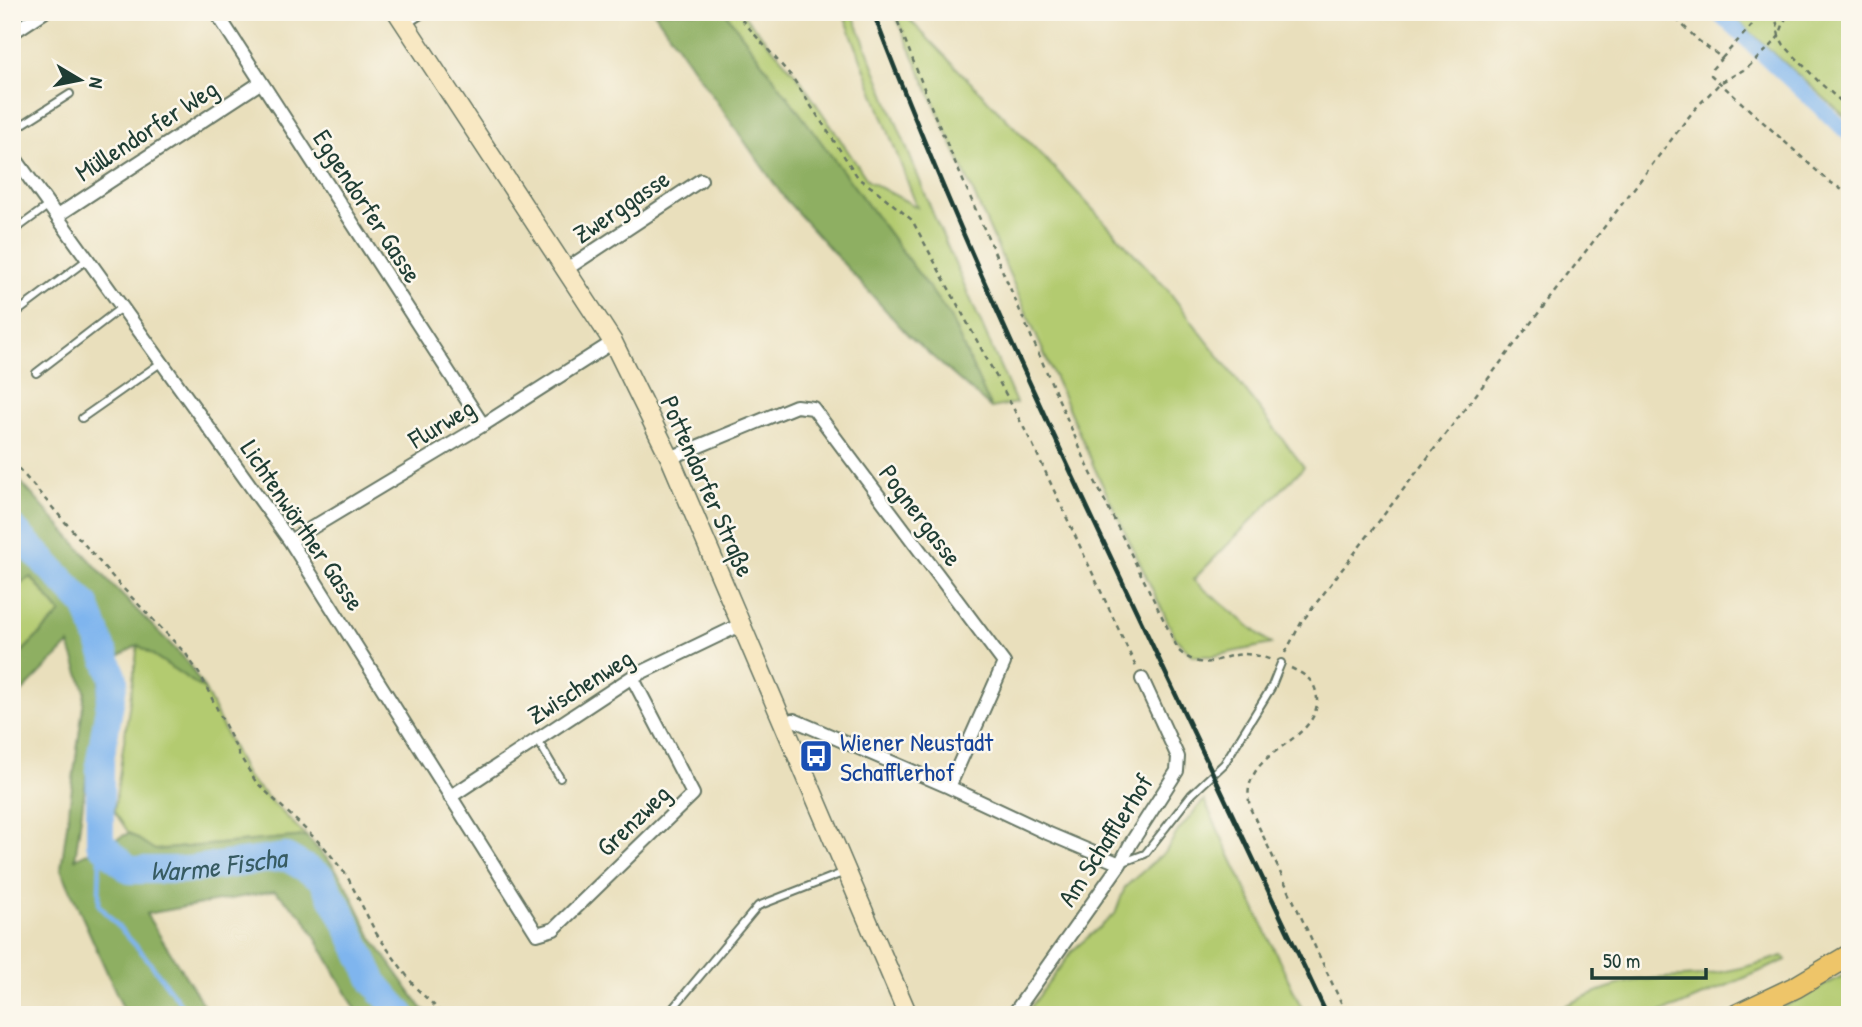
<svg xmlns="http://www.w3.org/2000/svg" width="1862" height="1027" viewBox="0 0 1862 1027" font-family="'Patrick Hand',sans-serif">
  <rect width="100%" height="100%" fill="#fbf7ec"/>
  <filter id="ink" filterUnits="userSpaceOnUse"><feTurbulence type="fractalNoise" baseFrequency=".0143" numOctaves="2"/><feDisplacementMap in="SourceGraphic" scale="14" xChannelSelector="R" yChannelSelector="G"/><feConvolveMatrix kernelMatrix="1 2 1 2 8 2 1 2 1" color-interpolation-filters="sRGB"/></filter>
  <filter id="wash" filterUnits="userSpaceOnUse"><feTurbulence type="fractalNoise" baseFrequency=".00686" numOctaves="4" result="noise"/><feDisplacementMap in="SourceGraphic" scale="28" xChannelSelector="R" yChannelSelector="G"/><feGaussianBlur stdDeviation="1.57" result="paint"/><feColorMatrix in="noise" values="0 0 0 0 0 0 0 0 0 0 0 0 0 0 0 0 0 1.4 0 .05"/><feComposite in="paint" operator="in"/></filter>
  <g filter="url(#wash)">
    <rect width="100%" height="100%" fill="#e9dfbc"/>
    <path fill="#b3cb70" stroke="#698452" stroke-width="2" d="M725 12H741L799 78 868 181 917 207 843 12H852L934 216 1016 403 991 408 949 315Z
      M894 12H902L1058 172 1167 289 1304 467 1193 580 1271 644 1213 656H1193L1176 639 1095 469Z
      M1729 12H1850V121L1740 23Z
      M31 577 61 613 12 662V588Z
      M138 645 205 690 246 776 306 836 154 850 129 833 114 811Z
      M1204 800 1305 1015H1025L1073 950 1115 914 1125 887 1166 851 1178 831Z
      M1783 956 1786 960 1677 1007 1651 1015H1545C1571 1003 1597 990 1625 983 1649 977 1674 978 1699 976 1728 972 1755 965 1783 956Z
      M1850 972V1015H1767Z"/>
    <path fill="#8eaf62" stroke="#56764b" stroke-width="2" d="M654 12H725L949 315 991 408 908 335 785 199Z
      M12 472 114 587 186 660 205 690 138 645 102 666 75 859 129 833 155 850 306 836 332 864 347 886 372 938 421 1007 430 1015H359L304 917 275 891 146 914 210 1015H126L61 869 85 691 69 644 12 702V662L61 613 31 577 12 588Z"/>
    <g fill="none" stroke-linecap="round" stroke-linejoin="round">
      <path stroke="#7fb5ee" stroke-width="4.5" d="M100 843 99 905 145 956 189 1015"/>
      <path stroke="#7fb5ee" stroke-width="16" d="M1717 12 1850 135"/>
      <path stroke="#7fb5ee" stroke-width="28" id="s1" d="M12 528 86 605 114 679 100 760V843L130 870H187L286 857 321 877 342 914 374 982 402 1015"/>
    </g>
  </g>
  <g filter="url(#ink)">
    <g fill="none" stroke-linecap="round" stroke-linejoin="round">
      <defs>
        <path id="lane" d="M12 131 70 94
          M12 232 49 205
          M12 316 88 259
          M36 373 122 307
          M82 418 162 362
          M537 739 560 778
          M1121 863 1145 854 1191 795 1224 764 1271 688 1281 663
          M669 1013 758 906 845 872"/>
        <path id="street" d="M216 12 483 425
          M403 23 420 12
          M12 33 44 12
          M12 154 290 541 537 934 554 929 693 794 632 677
          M57 216 260 83
          M565 270 701 180
          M670 458 796 406 813 408 1004 663 949 787
          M290 541 483 425 613 342
          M783 722 794 720 949 787 1047 833 1120 864
          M450 797 632 677 740 625
          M1013 1015 1120 864 1131 843 1177 771 1178 757 1142 679"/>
        <path id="secondary" d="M397 12 613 342 670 458 908 1015"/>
        <path id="primary" d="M1737 1015 1796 987 1850 955"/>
      </defs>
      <use href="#lane" stroke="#667664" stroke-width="10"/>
      <use href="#street" stroke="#667664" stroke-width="16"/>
      <use href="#secondary" stroke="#667664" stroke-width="21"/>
      <use href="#primary" stroke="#667664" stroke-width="24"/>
      <path stroke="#667664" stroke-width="2.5" stroke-dasharray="5 5" stroke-linecap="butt" d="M735 12 792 77 859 179 877 191 912 220 1032 443 1137 669
        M894 12 934 114 1089 469 1179 651C1207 674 1214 656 1244 654 1253 654 1263 657 1272 660
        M1669 12 1699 41 1722 58 1763 13H1771L1776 18 1779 36 1784 45 1820 83 1850 109
        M1750 12 1758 20
        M1841 12 1845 22 1850 26
        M1722 58 1712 69 1711 75 1827 180 1850 195
        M12 461 118 583 186 654 202 678 240 756 256 782 325 848 347 876 376 933 415 987 444 1015
        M1285 653 1301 623 1694 110 1720 83 1747 68 1772 45 1779 36 1788 12
        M1291 668C1306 675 1316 681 1317 699 1318 736 1267 746 1253 776 1247 788 1248 796 1250 808L1347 1015"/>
      <use href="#lane" stroke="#fff" stroke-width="6"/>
      <use href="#street" stroke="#fff" stroke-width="12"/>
      <use href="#secondary" stroke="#f8e8c3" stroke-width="18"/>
      <use href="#primary" stroke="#eec569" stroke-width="21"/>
      <path stroke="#1f3d34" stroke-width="4.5" d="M873 12C949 212 1039 406 1131 600 1196 738 1262 876 1327 1015"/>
    </g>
  </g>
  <defs>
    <symbol id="bus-square" viewBox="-11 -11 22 22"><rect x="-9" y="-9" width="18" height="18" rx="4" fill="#1a4fb4" stroke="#fbf7ec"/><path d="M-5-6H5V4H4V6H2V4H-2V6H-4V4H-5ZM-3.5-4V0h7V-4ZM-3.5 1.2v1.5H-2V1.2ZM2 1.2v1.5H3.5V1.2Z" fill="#fff"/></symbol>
  </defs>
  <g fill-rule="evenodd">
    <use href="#bus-square" x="797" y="737" width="38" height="38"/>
  </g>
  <g text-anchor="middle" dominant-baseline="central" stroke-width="5" stroke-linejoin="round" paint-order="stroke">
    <g font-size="26" fill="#1f3d34" stroke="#fbf7ec">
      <text transform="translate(146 130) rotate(-33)">Müllendorfer Weg</text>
      <text transform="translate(368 206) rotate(57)">Eggendorfer Gasse</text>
      <text transform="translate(621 206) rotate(-34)">Zwerggasse</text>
      <text transform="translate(441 423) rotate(-31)">Flurweg</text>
      <text transform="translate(708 486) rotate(66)">Pottendorfer Straße</text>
      <text transform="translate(921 515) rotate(53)">Pognergasse</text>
      <text transform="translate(303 525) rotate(56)">Lichtenwörther Gasse</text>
      <text transform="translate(580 686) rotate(-32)">Zwischenweg</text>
      <text transform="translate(633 820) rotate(-44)">Grenzweg</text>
      <text transform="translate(1105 840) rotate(-57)">Am Schafflerhof</text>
    </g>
    <g font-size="26" fill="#164399" stroke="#fbf7ec" text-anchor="start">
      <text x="840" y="741">Wiener Neustadt<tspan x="840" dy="30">Schafflerhof</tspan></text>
    </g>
    <g font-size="28" font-style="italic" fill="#375b62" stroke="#fbf7ec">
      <text stroke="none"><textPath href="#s1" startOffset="480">Warme Fischa</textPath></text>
    </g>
  </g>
  <rect width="1862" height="1027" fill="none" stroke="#fbf7ec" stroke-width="42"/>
  <g transform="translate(80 80) rotate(100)" stroke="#fbf7ec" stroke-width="5" paint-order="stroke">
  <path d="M0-5L12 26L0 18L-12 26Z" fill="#1f3d34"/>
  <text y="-10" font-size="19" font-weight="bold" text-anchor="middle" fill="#1f3d34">N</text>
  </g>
  <path d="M1592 968v10h114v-10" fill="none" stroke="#1f3d34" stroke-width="3.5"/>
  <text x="1603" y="968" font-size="21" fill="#1f3d34" stroke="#fbf7ec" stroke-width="5" paint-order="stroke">50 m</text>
</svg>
